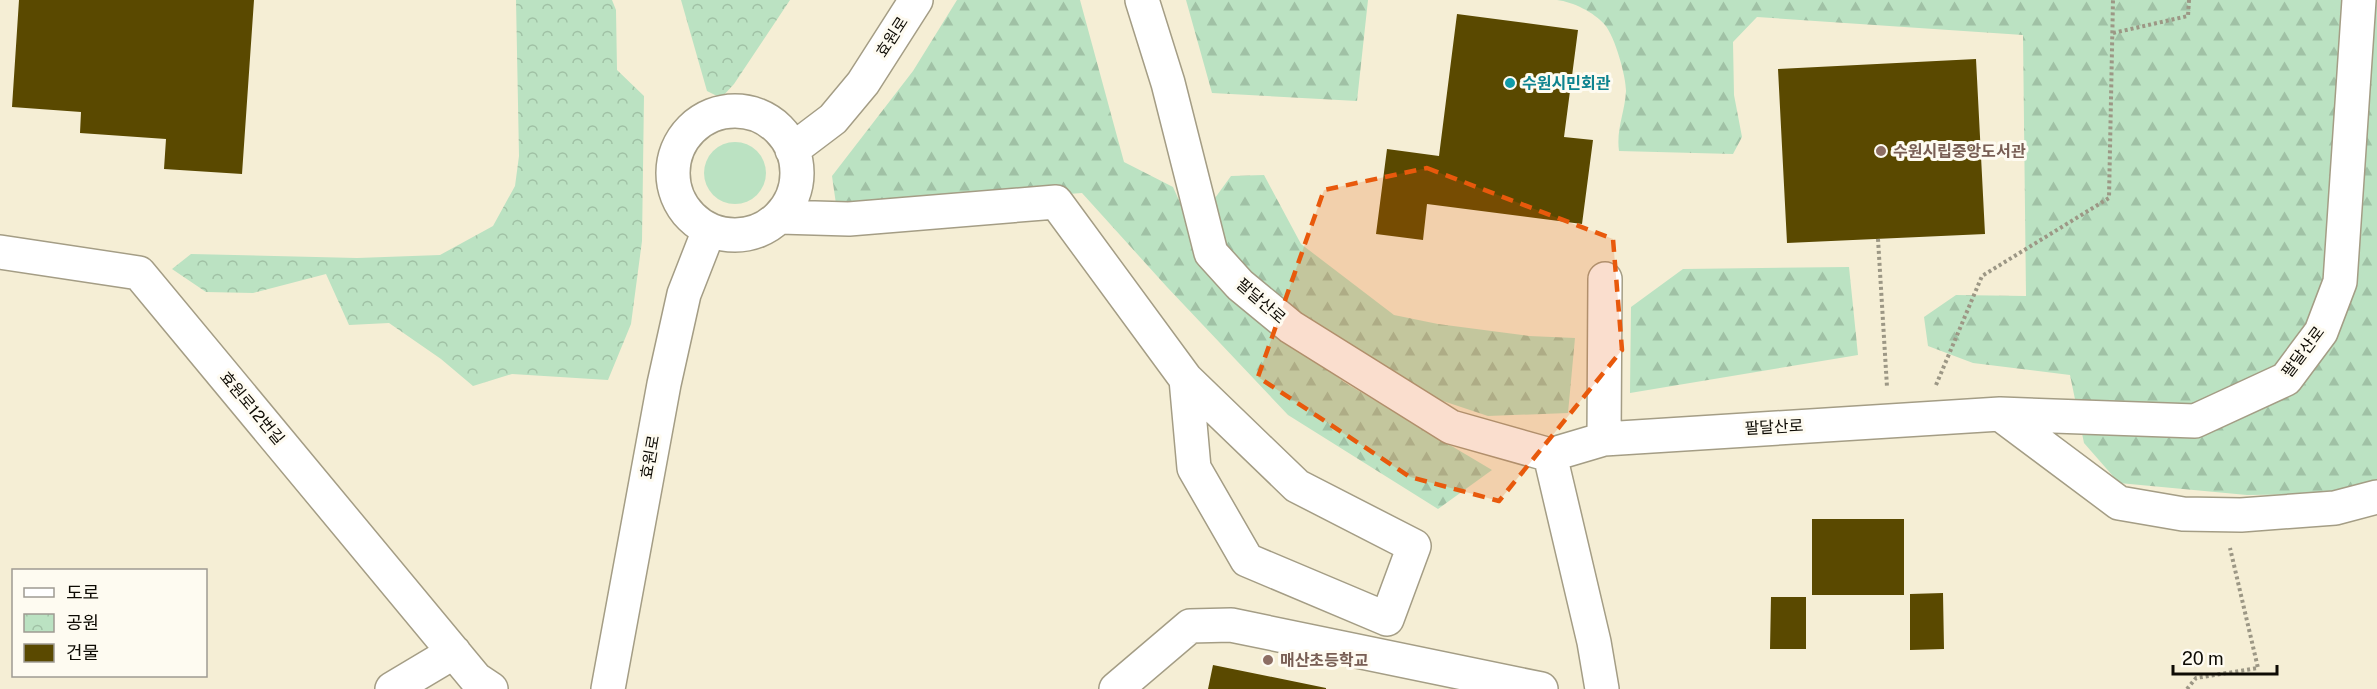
<svg xmlns="http://www.w3.org/2000/svg" width="2377" height="689" viewBox="0 0 2377 689" font-family="'Public Sans','Noto Sans KR',sans-serif">
  <defs>
    <pattern id="forest-firs" width="22" height="20" patternUnits="userSpaceOnUse" patternTransform="scale(1.5)"><rect width="22" height="20" fill="#bbe2c2"/><path d="M5 1l3.5 6h-7zM16 11l3.5 6h-7z" fill="#a0c1a5"/></pattern>
    <pattern id="park-crowns" width="20" height="18" patternUnits="userSpaceOnUse" patternTransform="scale(1.5)"><rect width="20" height="18" fill="#bbe2c2"/><path d="M2 6a3 3 0 1 1 6 0M12 15a3 3 0 1 1 6 0" fill="none" stroke="#a0c1a5"/></pattern>
  </defs>
  <rect width="100%" height="100%" fill="#f5eed5"/>
  <path fill="#bbe2c2" d="M704 173a31 31 0 1 1 62 0a31 31 0 1 1-62 0Z"/>
  <path fill="url(#forest-firs)" d="M957 0H1080L1124 162 1173 187 1216 282 1344 382 1492 470 1438 509 1288 415 1167 287 1082 193 837 211 832 176 913 71Z
    M1186 0H1368L1357 101 1212 93Z
    M1557 0H2377V484L2343 494 2247 495 2119 483 2084 443 2070 375 1973 363 1928 346 1924 317 1956 295 2026 296 2023 35 1757 17 1733 42 1734 95 1742 137 1733 154 1619 151C1616 129 1625 112 1626 91 1626 76 1615 37 1605 25 1594 12 1573 2 1557 0Z
    M1264 175 1301 244 1394 315 1438 324 1529 336 1575 338 1568 413 1488 416 1416 392 1334 341 1217 249 1207 209 1231 176Z
    M1849 267 1858 355 1630 393 1631 307 1683 269Z"/>
  <path fill="url(#park-crowns)" d="M516 0H612L616 10 617 70 644 96 642 241 631 324 608 380 512 374 473 386 441 359 389 323 349 325 326 274 253 293 206 292 172 269 191 254 357 258 440 255 493 226 515 186 519 156Z
    M681 0H790L734 84 721 98 707 91Z"/>
  <path fill="#5a4900" d="M19 0H254L242 174 164 169 166 139 80 133 81 112 12 107Z
    M1457 14 1578 30 1564 137 1593 140 1582 224 1427 204 1423 240 1376 234 1387 149 1439 156Z
    M1976 59 1985 234 1787 243 1778 69Z
    M1812 519H1904V595H1812Z
    M1943 593 1944 649 1910 650V594Z
    M1771 597H1806V649H1770Z
    M1213 665 1326 688V689H1208Z"/>
  <g fill="none" stroke-linecap="round" stroke-linejoin="round">
    <defs>
      <path id="minor" d="M1142 0 1168 83 1211 253 1240 285 1291 327 1451 427 1550 455 1604 439 2000 414 2195 421 2286 379 2321 332 2340 282 2359 0
        M673 173a62 62 0 1 1 124 0a62 62 0 1 1-124 0Z
        M792 150 833 119 863 83 916 0
        M780 217 849 219 1056 202 1186 379 1297 486 1414 546 1387 619 1247 560 1194 468 1186 379
        M0 252 139 273 476 679 491 689
        M2000 414 2119 503 2183 514 2241 515 2335 508 2377 497
        M1604 439 1605 279
        M1550 455 1594 642 1602 689
        M392 689 454 652
        M608 689 664 384 684 294 709 230
        M1116 689 1190 626 1231 625 1541 689"/>
    </defs>
    <use href="#minor" stroke="#a49d85" stroke-width="36"/>
    <path stroke="#9c9785" stroke-width="4" stroke-dasharray="3 3" stroke-linecap="butt" d="M2113 33 2188 16 2189 0
      M1878 239 1887 387
      M1936 385 1982 276 2109 198 2113 0
      M2187 689 2196 678 2258 668 2230 548"/>
    <use href="#minor" stroke="#fff" stroke-width="33"/>
  </g>
  <path fill="#e8590c" fill-opacity="0.2" stroke="#e8590c" stroke-width="4.5" stroke-dasharray="12 8" stroke-linejoin="round" d="M1427 168 1613 239 1622 350 1499 501 1410 477 1258 377 1324 190Z"/>
  <circle fill="#0f9aa8" stroke="#fefbf1" stroke-width="2" cx="1510" cy="83" r="6"/>
  <g fill="#8d6e63" stroke="#fefbf1" stroke-width="2">
    <circle cx="1881" cy="151" r="6"/>
    <circle cx="1268" cy="660" r="6"/>
  </g>
  <g text-anchor="middle" dominant-baseline="central" stroke-width="6" stroke-linejoin="round" paint-order="stroke">
    <g font-size="16" fill="#0e0b04" stroke="#fefbf1">
      <text transform="translate(892 37) rotate(-57)">효원로</text>
      <text transform="translate(1261 301) rotate(41)">팔달산로</text>
      <text transform="translate(2303 352) rotate(-53)">팔달산로</text>
      <text transform="translate(252 408) rotate(50)">효원로12번길</text>
      <text transform="translate(1774 427) rotate(-3)">팔달산로</text>
      <text transform="translate(650 457) rotate(-80)">효원로</text>
    </g>
    <g font-size="16" font-weight="bold" fill="#0d838f" stroke="#fefbf1" text-anchor="start">
      <text x="1522" y="83">수원시민회관</text>
    </g>
    <g font-size="16" font-weight="bold" fill="#785e54" stroke="#fefbf1" text-anchor="start">
      <text x="1893" y="151">수원시립중앙도서관</text>
      <text x="1280" y="660">매산초등학교</text>
    </g>
  </g>
  <rect x="12" y="569" width="195" height="108" fill="#fefbf1" stroke="#9e9b92" stroke-width="1.5"/>
  <rect x="24" y="588" width="30" height="9" fill="#ffffff" stroke="#9e9b92" stroke-width="1.5"/>
  <text x="66" y="599" font-size="18" fill="#0e0b04">도로</text>
  <rect x="24" y="614" width="30" height="18" fill="url(#park-crowns)" stroke="#9e9b92" stroke-width="1.5"/>
  <text x="66" y="629" font-size="18" fill="#0e0b04">공원</text>
  <rect x="24" y="644" width="30" height="18" fill="#5a4900" stroke="#9e9b92" stroke-width="1.5"/>
  <text x="66" y="659" font-size="18" fill="#0e0b04">건물</text>
  <path d="M2173 665v9h104v-9" fill="none" stroke="#0e0b04" stroke-width="3"/>
  <text x="2182" y="665" font-size="18" fill="#0e0b04" stroke="#fefbf1" stroke-width="4.5" paint-order="stroke">20 m</text>
</svg>
